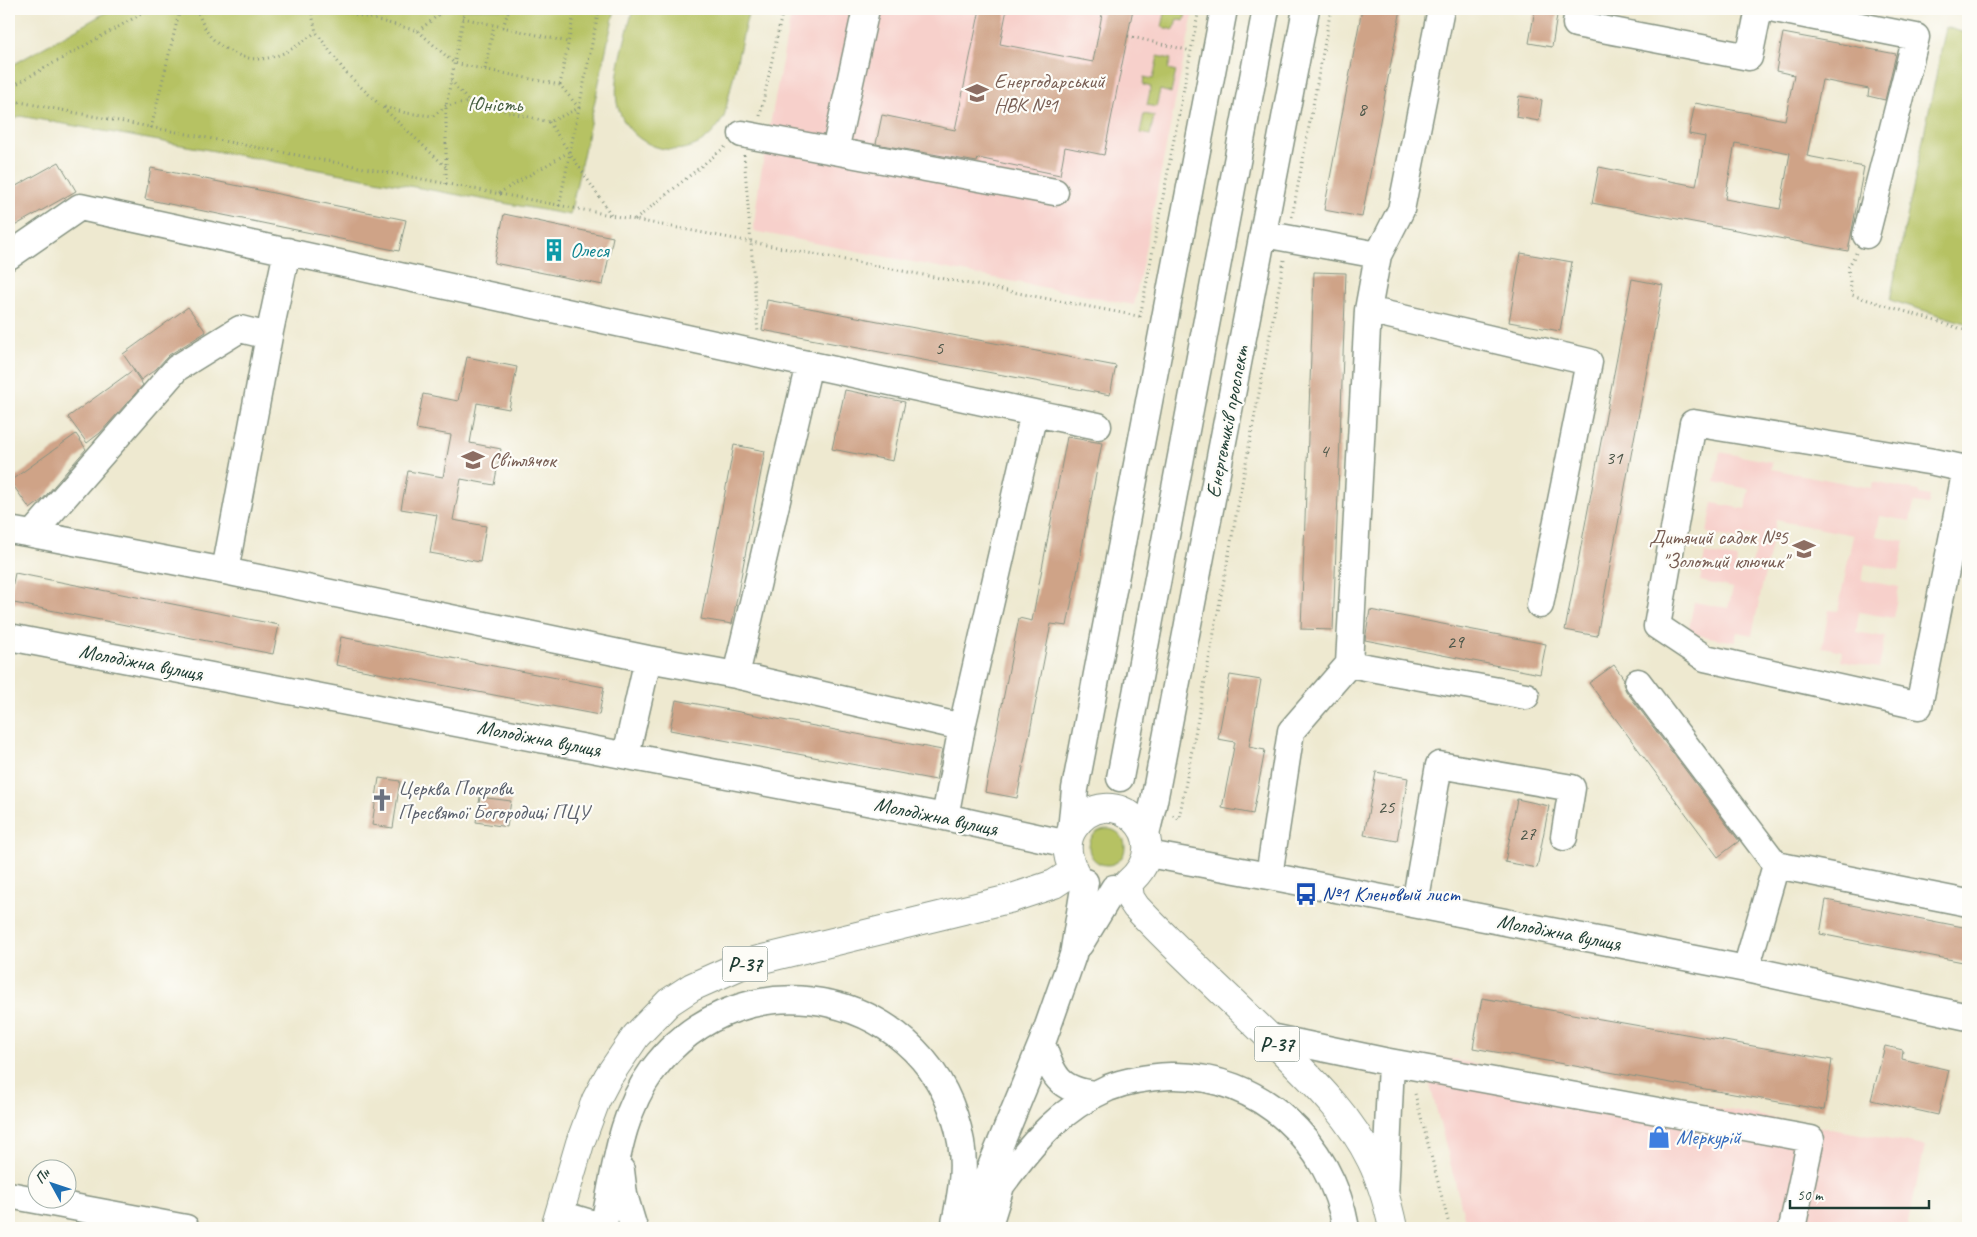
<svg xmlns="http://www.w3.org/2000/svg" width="1977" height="1237" viewBox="0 0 1977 1237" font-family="Caveat,sans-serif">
  <rect width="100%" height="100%" fill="#fdfcf7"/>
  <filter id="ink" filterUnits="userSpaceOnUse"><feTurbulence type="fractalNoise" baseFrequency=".02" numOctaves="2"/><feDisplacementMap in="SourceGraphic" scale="10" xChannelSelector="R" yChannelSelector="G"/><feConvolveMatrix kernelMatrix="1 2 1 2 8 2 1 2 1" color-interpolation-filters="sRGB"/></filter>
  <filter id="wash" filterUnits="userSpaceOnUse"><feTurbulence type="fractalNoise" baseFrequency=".0096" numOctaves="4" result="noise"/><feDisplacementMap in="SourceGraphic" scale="20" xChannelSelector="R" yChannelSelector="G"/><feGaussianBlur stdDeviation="1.12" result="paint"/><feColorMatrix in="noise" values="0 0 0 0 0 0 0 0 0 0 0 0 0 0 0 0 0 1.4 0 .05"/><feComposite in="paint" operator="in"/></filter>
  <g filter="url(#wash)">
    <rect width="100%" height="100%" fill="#eee9d0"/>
    <path fill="#f7d0cb" d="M792 9H1194L1134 305 753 231 760 178Z
      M1720 452 1772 462 1771 469 1871 488 1873 482 1919 491V494L1930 496 1928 505 1914 503 1910 521 1880 516 1876 536 1905 541 1899 570 1865 564 1862 580 1899 587 1893 618 1859 612 1856 632 1885 637 1879 668 1841 661 1842 651 1822 647 1829 610 1838 611 1853 535 1776 520 1752 635 1737 632 1735 642 1688 633 1694 602 1728 608 1733 588 1700 581 1705 553 1737 559 1736 566 1751 569 1758 537 1745 534 1744 540 1707 533 1713 503 1745 509 1749 489 1715 482Z
      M1422 1054 1925 1146 1907 1228H1467Z"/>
    <path fill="#b6c264" stroke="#6a804c" d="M112 9H615L570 215 20 116 9 123V67Z
      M633 9H749L724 117C717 128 710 138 698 144 666 160 627 141 618 107 611 83 627 34 633 9Z
      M1166 9H1187L1184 21 1177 19 1174 30 1162 27Z
      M1946 27 1968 34V324L1890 300Z
      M1158 56 1171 59 1168 69 1176 71 1171 93 1160 90 1156 107 1147 105 1151 87 1143 85 1144 77 1153 79Z
      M1144 114 1154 116 1150 135 1140 133Z
      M1089 847a18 18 0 1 1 36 0a18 18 0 1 1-36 0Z"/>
    <g id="blocks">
      <path fill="#cfa387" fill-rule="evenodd" d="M980 9H1007L1000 44 1093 62 1103 9H1133L1104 155 1065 147 1060 175 978 158 977 162 876 144 882 115 955 130Z
        M1362 9H1401L1362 217 1324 210Z
        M1535 9H1558L1552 47 1529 43Z
        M1783 33 1896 54 1885 100 1868 96 1869 89 1822 80 1807 156 1864 167 1848 251 1592 203 1599 167 1696 186 1705 137 1689 134 1695 103 1785 120 1794 75 1776 71ZM1735 143 1790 153 1780 209 1725 199Z
        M1519 96 1542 100 1539 121 1516 117Z
        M59 162 76 191 9 229V190Z
        M151 168 406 220 399 251 145 199Z
        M504 214 613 237 603 285 494 263Z
        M1521 253 1572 262 1560 331 1509 322Z
        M1314 272 1346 273 1333 630 1301 629Z
        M1632 279 1663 285 1597 636 1565 630Z
        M767 300 1116 366 1110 395 762 330Z
        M188 307 206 332 169 355 156 369 141 380 123 354Z
        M467 357 517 367 509 409 477 403 470 443 501 449 494 485 461 479 453 520 486 526 480 562 430 553 437 515 401 509 408 471 443 477 451 435 416 429 423 394 458 401Z
        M133 370 143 385 100 433 87 443 68 417Z
        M845 390 905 402 893 461 832 449Z
        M76 434 86 449 42 500 30 509 10 481Z
        M1067 437 1102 443 1067 626 1051 624 1017 798 985 792 1019 618 1032 621Z
        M734 445 765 451 732 624 701 619Z
        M15 573 279 625 273 654 9 602Z
        M1370 610 1546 644 1540 674 1365 640Z
        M341 637 604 687 599 715 336 665Z
        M1614 665 1624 679 1623 684 1626 691 1739 841 1718 857 1589 683Z
        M1230 675 1261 680 1249 747 1265 750 1253 814 1222 808 1235 742 1218 739Z
        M676 700 942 750 936 780 670 730Z
        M1376 772 1408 778 1397 841 1364 835Z
        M379 778 400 781 393 828 372 825Z
        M480 797 511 801 507 827 476 822Z
        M1517 799 1549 806 1537 868 1505 862Z
        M1826 900 1968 928V963L1820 934Z
        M1482 998 1832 1060 1824 1110 1473 1048Z
        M1885 1046 1903 1050 1902 1059 1949 1070 1938 1115 1871 1100Z"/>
    </g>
  </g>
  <g filter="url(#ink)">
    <use href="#blocks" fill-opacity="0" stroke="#869382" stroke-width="1"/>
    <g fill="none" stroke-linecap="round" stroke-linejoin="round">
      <defs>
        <path id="minor" d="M1578 9 1576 24 1749 57 1759 9
          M1775 9 1916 37 1866 235
          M742 134 1055 192
          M835 151 866 9
          M1264 234 1378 255
          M9 256 80 207 1034 413 962 727 945 817
          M1368 310 1589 362 1540 605
          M269 336 287 251
          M1034 413 1098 426
          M1966 469 1919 706 1705 658 1657 626 1693 423 1934 462 1966 469 1968 470
          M9 530 32 534
          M225 571 32 534 177 368 240 329 269 336 225 571 648 659
          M9 637 945 817 1068 844
          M1349 664 1526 696
          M736 675 809 364
          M1638 682 1776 865 1968 903
          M626 755 648 659 736 675 962 727
          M1120 778 1266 9
          M1071 831 1075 789 1224 9
          M1146 834 1154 801 1306 9
          M1148 854 1269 876 1746 969 1968 1017
          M1269 876 1291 731 1349 664 1368 310 1378 255 1401 210 1441 9
          M1415 904 1439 765 1572 788 1564 837
          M1080 944 1114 888
          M1746 969 1776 865
          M1270 1037 1384 1061 1811 1139 1792 1228
          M1042 1043C1053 1076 1058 1090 1096 1094
          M621 1170 624 1195 634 1228
          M1003 1183C1033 1142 1060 1109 1108 1088 1128 1080 1149 1077 1171 1076 1260 1074 1331 1143 1346 1228
          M9 1195 186 1228
          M1385 1196 1391 1063
          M560 1214 604 1227
          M967 1225 1042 1043 1073 955 1085 882
          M603 1228C615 1175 619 1116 652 1071 743 948 934 991 961 1142 966 1172 960 1199 954 1228
          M988 1228 1007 1167"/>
        <path id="major" d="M555 1228 580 1143 596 1100 608 1077 636 1036 669 1002 692 987 746 963 1009 899 1054 884 1074 871C1067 857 1064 841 1074 827 1109 776 1182 838 1128 883L1130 898 1136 907C1185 959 1239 1006 1288 1056 1320 1088 1351 1119 1371 1160 1382 1182 1388 1204 1393 1228"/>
      </defs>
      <use href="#minor" stroke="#869382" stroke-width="29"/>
      <use href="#major" stroke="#869382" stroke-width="30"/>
      <path stroke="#869382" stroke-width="3" stroke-dasharray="1 4" stroke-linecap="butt" d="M196 9C200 17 203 26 208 33 214 42 223 48 232 52 264 69 290 52 316 32
        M311 9 316 32 346 73 446 167
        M336 9 418 31 454 63 560 85 579 108 549 122 470 102 446 106 433 116 406 113 381 106
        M463 18 568 42
        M503 27 509 9
        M418 31 446 9
        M1128 36 1191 51
        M485 69 494 25
        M451 80 469 102
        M560 85 575 9
        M9 88 150 9
        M9 100 1143 317
        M760 116 783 9
        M549 122 612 216
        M151 128 180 9
        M744 155 758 333
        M446 184V106L465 9
        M499 193 569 152
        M559 206 599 9
        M1292 217 1331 9
        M635 220 725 147
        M1856 253 1848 268 1852 295 1968 331
        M1140 317 1199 9
        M1173 815 1179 819 1284 260
        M1415 1094 1450 1228"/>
      <use href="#minor" stroke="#fff" stroke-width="26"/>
      <use href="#major" stroke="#fff" stroke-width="28"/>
    </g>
  </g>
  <defs>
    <symbol id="school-bare" viewBox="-9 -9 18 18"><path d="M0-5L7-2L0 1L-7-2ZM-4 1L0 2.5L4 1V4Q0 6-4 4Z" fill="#8d6e63" stroke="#fdfcf7" stroke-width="2.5" paint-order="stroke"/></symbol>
    <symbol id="building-bare" viewBox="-9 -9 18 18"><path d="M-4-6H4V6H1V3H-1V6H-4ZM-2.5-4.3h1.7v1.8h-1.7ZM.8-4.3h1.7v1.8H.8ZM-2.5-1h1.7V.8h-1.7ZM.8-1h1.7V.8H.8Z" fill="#0f9aa8" stroke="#fdfcf7" stroke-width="2.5" paint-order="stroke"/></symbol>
    <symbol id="church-bare" viewBox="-9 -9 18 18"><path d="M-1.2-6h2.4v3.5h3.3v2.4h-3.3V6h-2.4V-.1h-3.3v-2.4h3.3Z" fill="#6b7280" stroke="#fdfcf7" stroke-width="2.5" paint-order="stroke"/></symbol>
    <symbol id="bus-bare" viewBox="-9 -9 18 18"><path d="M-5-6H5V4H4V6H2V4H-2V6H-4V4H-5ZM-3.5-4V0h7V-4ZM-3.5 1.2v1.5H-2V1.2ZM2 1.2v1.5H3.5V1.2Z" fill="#1a4fb4" stroke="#fdfcf7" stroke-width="2.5" paint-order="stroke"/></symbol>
    <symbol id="shop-bare" viewBox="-9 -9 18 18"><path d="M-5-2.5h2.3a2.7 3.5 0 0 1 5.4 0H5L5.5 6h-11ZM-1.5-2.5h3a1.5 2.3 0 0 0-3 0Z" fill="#3f7fe0" stroke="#fdfcf7" stroke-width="2.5" paint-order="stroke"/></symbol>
  </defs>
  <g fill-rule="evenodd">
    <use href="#school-bare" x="961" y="77" width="32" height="32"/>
    <use href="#building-bare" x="538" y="234" width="32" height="32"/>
    <use href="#school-bare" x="457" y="444" width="32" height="32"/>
    <use href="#school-bare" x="1788" y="533" width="32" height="32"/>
    <use href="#church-bare" x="366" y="784" width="32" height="32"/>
    <use href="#bus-bare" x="1290" y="878" width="32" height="32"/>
    <use href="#shop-bare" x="1643" y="1121" width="32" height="32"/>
  </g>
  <g text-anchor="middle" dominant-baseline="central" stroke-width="4.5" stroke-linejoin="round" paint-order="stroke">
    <g font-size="19" fill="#4b5649">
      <text x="1362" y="109">8</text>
      <text x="939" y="348">5</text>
      <text x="1324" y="451">4</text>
      <text x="1614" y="458">31</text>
      <text x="1455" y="642">29</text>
      <text x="1386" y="807">25</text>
      <text x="1527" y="834">27</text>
    </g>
    <g fill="#fdfcf7" stroke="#62766e" stroke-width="1">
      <rect x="722.5" y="946.5" width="45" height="35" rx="4"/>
      <rect x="1254.5" y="1026.5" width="45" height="35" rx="4"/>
    </g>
    <g font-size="20" font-weight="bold" fill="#1f3d34">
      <text x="745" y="964">Р-37</text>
      <text x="1277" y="1044">Р-37</text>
    </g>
    <g font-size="21" fill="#785e54" stroke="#fdfcf7" text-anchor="start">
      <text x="994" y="81">Енергодарський<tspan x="994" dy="24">НВК №1</tspan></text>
      <text x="489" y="460">Світлячок</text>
      <text x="1788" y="537" text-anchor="end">Дитячий садок №5<tspan x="1788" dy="24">"Золотий ключик"</tspan></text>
    </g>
    <g font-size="21" fill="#455e40" stroke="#fdfcf7">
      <text x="495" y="104">Юність</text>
    </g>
    <g font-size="21" fill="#0d838f" stroke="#fdfcf7" text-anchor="start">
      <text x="570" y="250">Олеся</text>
    </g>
    <g font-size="21" fill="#1f3d34" stroke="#fdfcf7">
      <text transform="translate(1227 422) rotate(-79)">Енергетиків проспект</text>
      <text transform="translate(141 662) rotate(11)">Молодіжна вулиця</text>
      <text transform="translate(539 738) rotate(11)">Молодіжна вулиця</text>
      <text transform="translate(936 816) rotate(12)">Молодіжна вулиця</text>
      <text transform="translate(1559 932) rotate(11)">Молодіжна вулиця</text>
    </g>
    <g font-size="21" fill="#5b616d" stroke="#fdfcf7" text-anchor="start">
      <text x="398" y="788">Церква Покрови<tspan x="398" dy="24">Пресвятої Богородиці ПЦУ</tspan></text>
    </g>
    <g font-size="21" fill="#164399" stroke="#fdfcf7" text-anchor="start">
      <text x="1322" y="894">№1 Кленовый лист</text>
    </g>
    <g font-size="21" fill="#366cbe" stroke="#fdfcf7" text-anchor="start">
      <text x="1676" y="1137">Меркурій</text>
    </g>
  </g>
  <rect width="1977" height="1237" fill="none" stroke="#fdfcf7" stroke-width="30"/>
  <g transform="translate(52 1184) rotate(310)"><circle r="24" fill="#fdfcf7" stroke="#a4b0a9"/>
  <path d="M0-4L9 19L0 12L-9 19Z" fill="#1f6fb2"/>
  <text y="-8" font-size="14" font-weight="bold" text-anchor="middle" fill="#1f3d34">Пн</text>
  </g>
  <path d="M1790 1200v8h139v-8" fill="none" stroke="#1f3d34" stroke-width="2.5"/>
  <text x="1797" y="1200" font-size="15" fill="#1f3d34" stroke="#fdfcf7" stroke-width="4" paint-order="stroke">50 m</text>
</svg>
